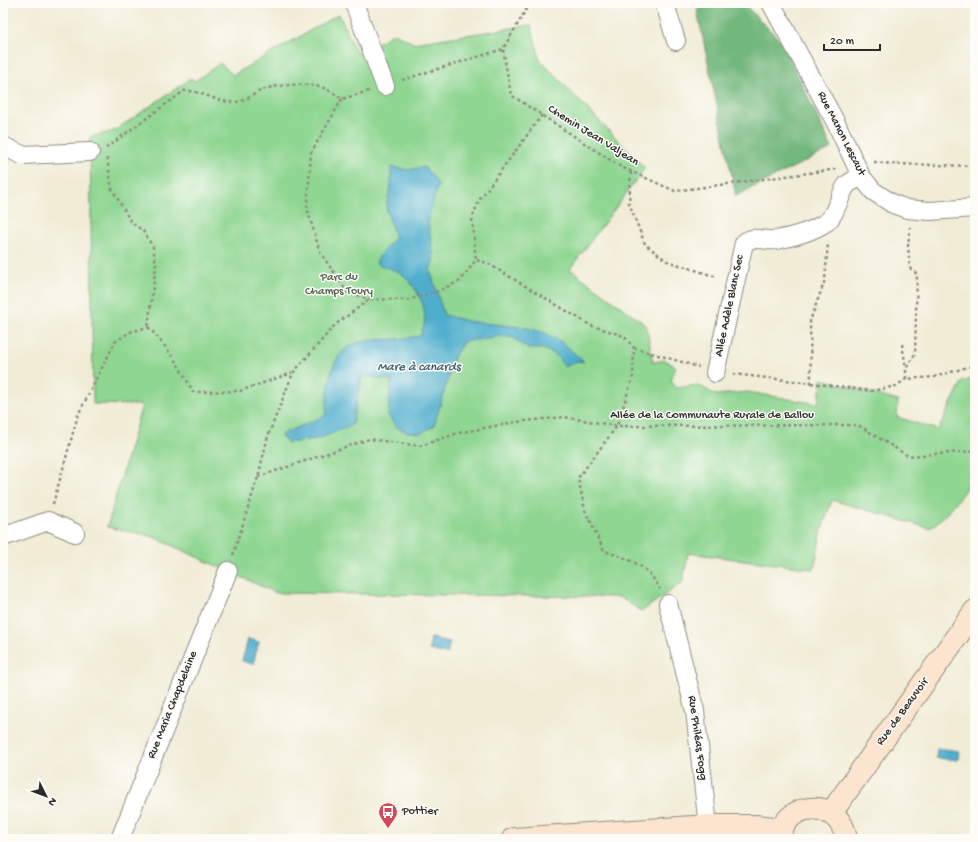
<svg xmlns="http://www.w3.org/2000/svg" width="978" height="842" viewBox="0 0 978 842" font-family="'Gochi Hand',sans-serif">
  <rect width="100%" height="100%" fill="#fdfcf7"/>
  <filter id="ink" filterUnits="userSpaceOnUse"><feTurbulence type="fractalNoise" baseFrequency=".025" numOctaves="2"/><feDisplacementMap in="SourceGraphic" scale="8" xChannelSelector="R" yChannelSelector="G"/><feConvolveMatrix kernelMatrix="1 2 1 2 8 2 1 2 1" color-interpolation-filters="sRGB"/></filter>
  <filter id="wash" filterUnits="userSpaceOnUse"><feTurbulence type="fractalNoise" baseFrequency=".012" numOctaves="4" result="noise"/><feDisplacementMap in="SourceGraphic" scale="16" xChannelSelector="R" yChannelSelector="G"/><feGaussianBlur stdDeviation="0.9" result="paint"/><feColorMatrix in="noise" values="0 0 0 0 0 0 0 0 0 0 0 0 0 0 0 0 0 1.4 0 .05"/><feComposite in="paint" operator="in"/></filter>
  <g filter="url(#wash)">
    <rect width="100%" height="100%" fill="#f1ecd6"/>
    <path fill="#8ed691" stroke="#5c805e" d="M339 14 357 54 395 33 413 43 531 25 540 60 645 168 570 269 646 325 653 362 665 360 676 367 671 380 676 388 698 385 716 395 748 392 818 404 822 379 898 401 897 417 938 430 962 382 975 378V487L968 485C957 501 946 518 929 528L832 500 822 529 814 569 688 553 683 582 642 611 619 597 276 593 151 536 107 527 142 405 93 404 90 137 114 131 190 79 195 81 220 63 233 75Z"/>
    <path fill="#72b77b" stroke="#4e7153" d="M709 3H743L782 42 832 148 736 196 697 10Z"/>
    <path fill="#4faecd" stroke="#3d6c7c" d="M393 167 408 170 424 167 434 178 438 185 428 221 434 259 430 270 444 315 467 321 528 328 545 333 562 342 584 362 577 361 565 367 555 354 543 349H528L512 337 500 336 463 342 455 355 434 426 421 433 407 432 396 427 388 415 391 380 362 376 352 425 321 438 288 443 280 435 326 415C329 379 328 343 374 340 390 339 405 339 420 336 422 330 425 324 425 318 425 302 412 280 399 272 392 268 384 268 376 263L381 254 395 237 386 208 391 184V168Z
      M431 638 450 642 447 654 429 650Z
      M248 639 259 642 253 664 242 661Z
      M937 748 959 751 958 760 936 758Z"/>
  </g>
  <g filter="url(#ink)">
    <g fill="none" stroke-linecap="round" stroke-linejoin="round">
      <defs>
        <path id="street" d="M354 3 385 86
          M668 3 666 7 676 41
          M771 3 836 123 861 176 873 191 893 204 907 209 930 211 975 208
          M3 146 22 155 90 152
          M715 373 744 243C754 234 764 242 776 240 792 237 811 232 825 223 834 219 840 195 846 186 849 182 857 179 861 176
          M3 537 48 521 75 533
          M668 604 695 711 708 826
          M120 839 228 571"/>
        <path id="secondary" d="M831 813 975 611
          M513 839 708 826H756L782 829
          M779 839C785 799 841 798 846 839"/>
      </defs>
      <use href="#street" stroke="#8e8c80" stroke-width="20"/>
      <use href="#secondary" stroke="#8e8c80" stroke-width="24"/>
      <path stroke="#8e8c80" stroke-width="2.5" stroke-dasharray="3 3" stroke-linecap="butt" d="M530 3 503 49 511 95 621 167 675 191 838 169
        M402 80 503 49
        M342 99 311 153 307 208 320 252 347 292 370 299
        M542 115 480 199 472 218 476 260 487 263 590 325 624 336 634 348 633 376 617 426 578 478 585 510 604 551C629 559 647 564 660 589
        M106 148 184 91C201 90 215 102 232 102 245 103 253 93 265 89 280 84 309 83 323 88 330 90 336 95 342 99L369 91
        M107 158 112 189 131 222 143 231 153 247 156 265 148 327
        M874 162 892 164 975 166
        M631 172 629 203 645 244 667 261 717 277
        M148 327C167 346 181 368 193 392L240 391 292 373
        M902 344 906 368
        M634 348 699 367
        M733 374 811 383 810 321 825 280 828 242
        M906 379V369L915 354 917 274 910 268 908 246 910 227
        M811 383 872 391 896 386 906 379 934 377 975 365
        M258 477 369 439 420 446 458 433 516 422 564 417 617 426 858 425 908 456 975 451
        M53 504 78 415 115 342 130 332 148 327
        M233 555 258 477 268 436 293 373 335 325 370 299 408 300 438 291 460 281 476 260"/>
      <use href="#street" stroke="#fff" stroke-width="18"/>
      <use href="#secondary" stroke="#fce5cf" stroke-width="22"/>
    </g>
  </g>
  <defs>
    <symbol id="bus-pin" viewBox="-11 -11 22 30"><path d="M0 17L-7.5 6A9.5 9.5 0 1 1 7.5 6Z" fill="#d1495b" stroke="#fdfcf7"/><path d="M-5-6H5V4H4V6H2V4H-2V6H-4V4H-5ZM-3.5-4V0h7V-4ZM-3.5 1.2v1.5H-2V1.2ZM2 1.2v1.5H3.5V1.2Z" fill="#fff"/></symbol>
  </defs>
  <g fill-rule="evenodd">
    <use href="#bus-pin" x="377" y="801" width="22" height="30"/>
  </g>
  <g text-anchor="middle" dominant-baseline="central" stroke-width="3" stroke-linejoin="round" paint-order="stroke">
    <g font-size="12" fill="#2b2b2b" stroke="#fdfcf7">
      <text transform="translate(841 134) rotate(63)">Rue Manon Lescaut</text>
      <text transform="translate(593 136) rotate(32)">Chemin Jean Valjean</text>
      <text transform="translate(730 306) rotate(-78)">Allée Adèle Blanc Sec</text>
      <text x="712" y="416">Allée de la Communaute Rurale de Ballou</text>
      <text transform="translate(173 705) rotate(-68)">Rue Maria Chapdelaine</text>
      <text transform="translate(903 712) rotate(-54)">Rue de Beauvoir</text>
      <text transform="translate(697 738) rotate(82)">Rue Philéas Fogg</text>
    </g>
    <g font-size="12" fill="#495e4a" stroke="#fdfcf7">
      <text x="339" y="278">Parc du<tspan x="339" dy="14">Champs Toury</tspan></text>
    </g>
    <g font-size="12" fill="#2b2b2b" stroke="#fdfcf7" text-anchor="start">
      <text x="402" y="812">Pottier</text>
    </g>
    <g font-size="13" font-style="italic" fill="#395f6c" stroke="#fdfcf7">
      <text x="419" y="367">Mare à canards</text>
    </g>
  </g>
  <rect width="978" height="842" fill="none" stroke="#fdfcf7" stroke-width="16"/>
  <g transform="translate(46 796) rotate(132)" stroke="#fdfcf7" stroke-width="3" paint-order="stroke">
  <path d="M0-3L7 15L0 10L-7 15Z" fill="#2b2b2b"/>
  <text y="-6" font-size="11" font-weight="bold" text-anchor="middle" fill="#2b2b2b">N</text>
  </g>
  <path d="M824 44v6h56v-6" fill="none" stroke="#2b2b2b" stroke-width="2"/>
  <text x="830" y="44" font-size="12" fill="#2b2b2b" stroke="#fdfcf7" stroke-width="3" paint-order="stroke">20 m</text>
</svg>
